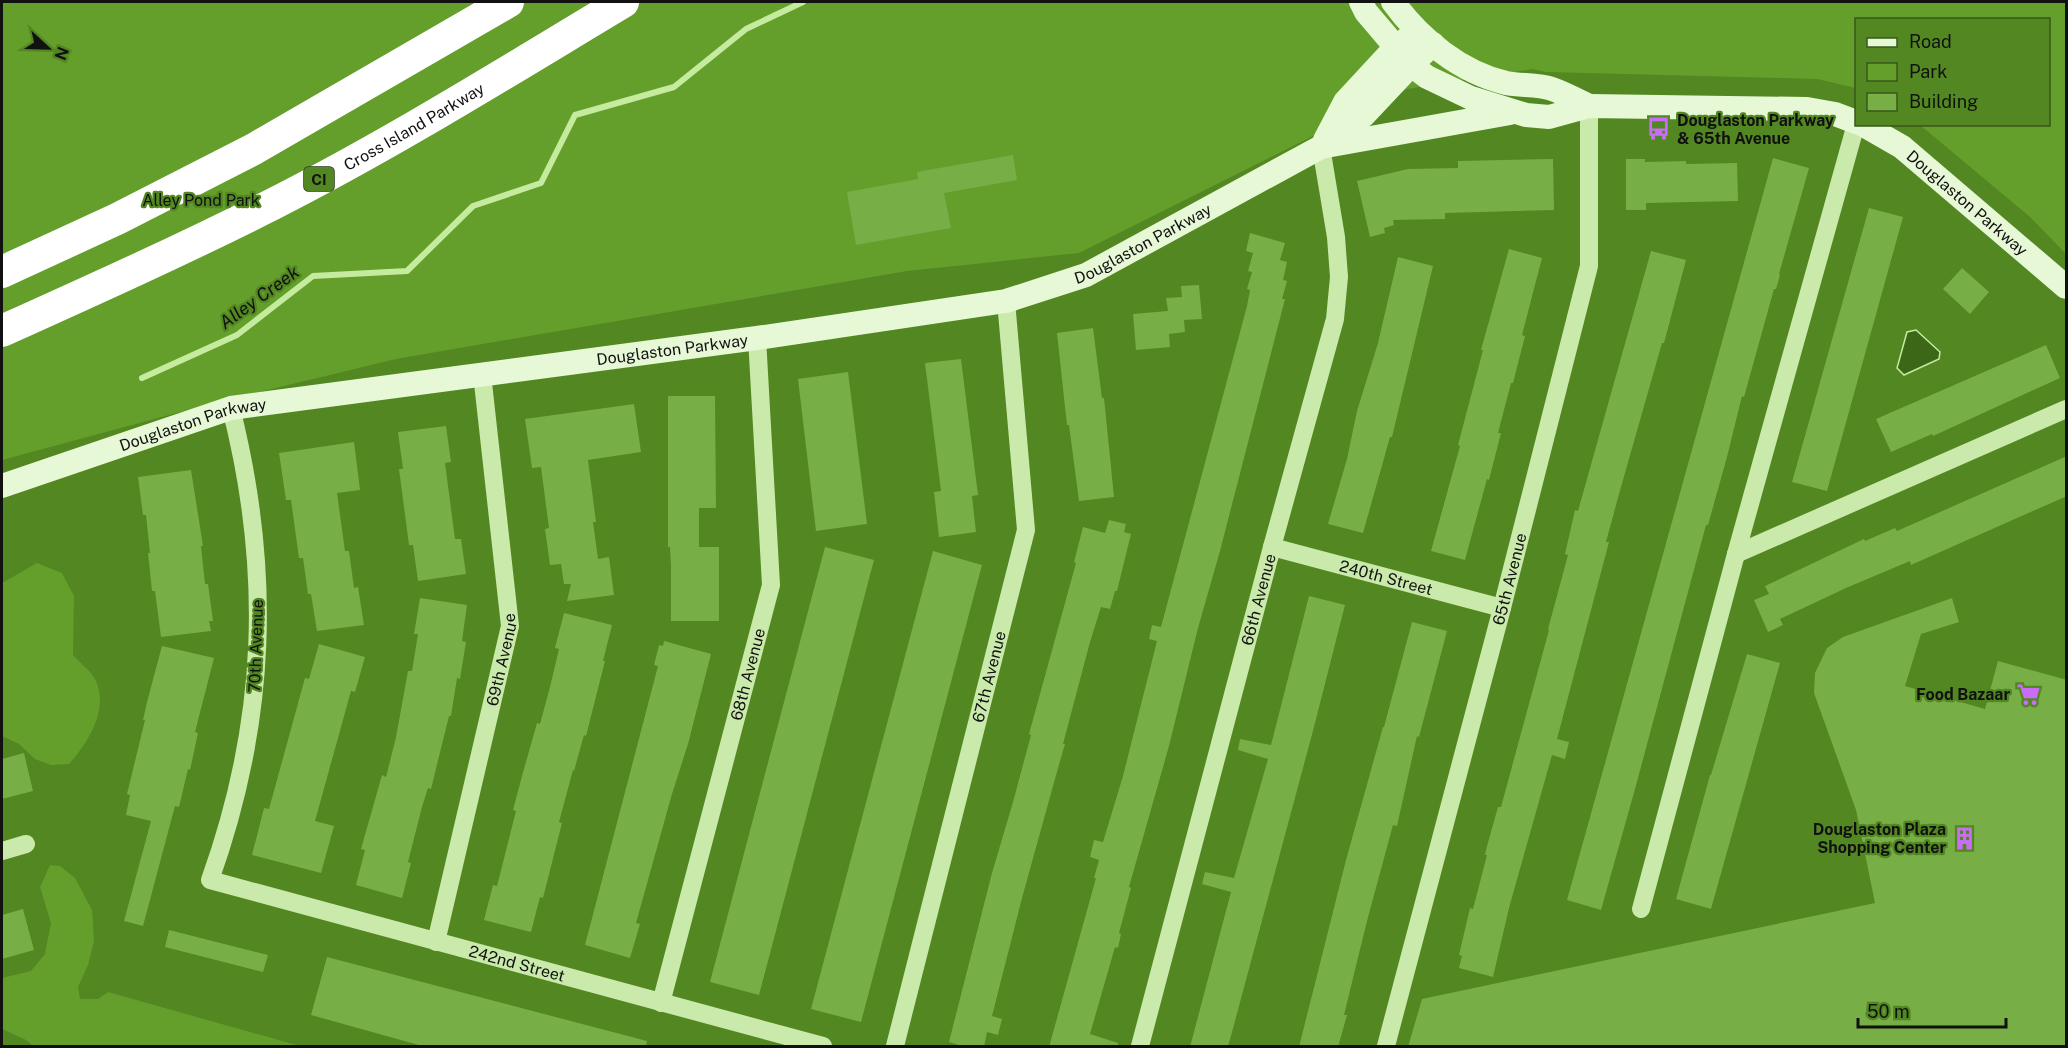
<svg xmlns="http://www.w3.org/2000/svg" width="2068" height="1048" viewBox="0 0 2068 1048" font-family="'Public Sans',sans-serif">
  <rect width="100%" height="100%" fill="#528721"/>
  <path fill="#649f2b" d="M2 2H2066V254L2030 217 1920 125 2048 124V20H1856V88L1817 79 1546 72 1532 69 1407 89 1079 253 907 271 396 359 210 404 2 460Z
    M37 563 62 573 74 596 73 655C80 663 91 671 95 679 110 708 88 743 69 764L51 765 35 759 19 744 2 736V583Z
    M50 865 60 866 75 878 92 910 94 941 88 965 78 987 80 999H98L108 992 300 1046H33L26 1040 2 1029V978L31 971 45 954 51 923 40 887Z"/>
  <path fill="#3c6717" stroke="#c5eb9f" stroke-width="1.5" d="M1916 330 1940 352 1939 359 1904 375 1897 368 1907 332Z"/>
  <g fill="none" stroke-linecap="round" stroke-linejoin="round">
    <path stroke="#c5eb9f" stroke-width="6" d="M142 378 237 335 313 276 407 271 473 206 541 183 575 115 674 87 746 29 803 2"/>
  </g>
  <path fill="#78ae46" d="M1013 155 1017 180 944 193 951 228 856 245 847 192 918 179 917 172Z
    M1773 158 1809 168 1779 274 1780 275 1776 289H1774L1744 397 1742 396 1727 457 1708 525H1706L1635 789 1601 910 1567 900Z
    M1553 159 1554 210 1445 213V219L1393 220 1394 225 1384 228 1385 233 1370 237 1357 181 1408 169 1458 168V161Z
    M1626 159H1645V162L1686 161V164L1737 163 1738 201 1646 203V210H1626Z
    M1869 208 1903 217 1827 491 1792 482Z
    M1250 233 1285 243 1280 260 1287 262 1283 280 1287 281 1282 299H1285L1220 551 1198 628 1169 746 1129 887 1131 888 1119 933 1121 934 1118 948 1115 947 1090 1034 1118 1043V1047H1049L1096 878H1094L1099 860 1090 857 1094 840 1103 842 1123 776 1157 641 1149 639 1152 625 1161 627 1247 306 1250 290 1247 289 1252 272 1248 271 1253 253 1246 251Z
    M1509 249 1542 258 1522 335 1525 336 1513 383H1511L1498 433H1501L1489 480 1487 479 1465 560 1431 551 1460 446 1458 445 1483 350H1481Z
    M1651 251 1686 260 1664 343H1662L1619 494 1606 542H1609L1557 739 1569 742 1565 759 1552 755 1509 908 1493 977 1459 968 1462 956 1459 955 1470 908 1473 909 1487 855H1485L1487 846 1498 807H1501L1549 630 1548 629 1568 555 1565 554 1575 510 1578 511Z
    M1398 257 1433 266 1392 437H1390L1363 533 1328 524 1347 459 1357 411 1378 343Z
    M1962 268 1989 292 1970 314 1943 289Z
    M1199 285 1202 319 1184 320 1185 332 1169 334 1170 347 1136 350 1133 314 1168 311 1166 298 1182 297 1181 286Z
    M1093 328 1102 398H1104L1114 497 1079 501 1069 425H1067L1057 333Z
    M2046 345 2060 378 1933 436 1932 434 1891 452 1876 419Z
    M961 359 978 495 972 496 976 532 939 537 934 492 941 491 925 363Z
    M848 372 867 524 816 531 798 379Z
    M668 396H715L716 508H699V547H719V621H671V566L670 547H668Z
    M634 404 641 452 588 460 596 522H593L598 559 609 557 614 595 567 601 571 584H564L561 564 550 565 545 529 549 528 541 467 532 468 525 419Z
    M446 426 451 462 445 463 455 539H461L466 574 418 581 413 545H409L402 492 399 469H403L398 432Z
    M354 442 360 490 337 493 345 551H349L354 588 358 587 364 625 317 631 311 594H308L303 558H299L291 500H286L279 453Z
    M2067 456V496L1911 565 1910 561 1846 588 1780 619 1783 625 1768 632 1754 600 1769 594 1765 586 1864 539 1865 541 1895 528 1897 531Z
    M191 470 203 546H201L205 584H208L213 621H209L211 631 161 637 155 591H152L148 553H150L146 515H143L138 477Z
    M1109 520 1126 524 1124 532 1131 534 1117 591H1115L1110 609 1101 607 1090 642 1063 744H1065L1060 761 1022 898 992 1016 1002 1019 998 1035 987 1032 984 1047H965L949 1042 992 873 1013 802 1031 735 1029 734 1076 563 1074 562 1083 527 1105 533Z
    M825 547 874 560 759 995 710 982Z
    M933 551 982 565 861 1022 811 1009Z
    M1309 596 1345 605 1314 727 1228 1047H1190L1231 892 1202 884 1205 872 1234 878 1268 759 1238 750 1240 739 1271 745Z
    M420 598 467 605 462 641 466 642 460 679 457 678 451 716H449L431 789 428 788 422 807 408 862 411 863 402 898 356 885 365 850 361 849 382 775 386 777 396 737 408 671H412L418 634H414Z
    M1952 598 1959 622 1921 634 1905 686 1985 709 1998 661 2067 680V1047H1408L1422 999 1875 903 1856 810 1814 693 1815 673 1827 648 1843 637Z
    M564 613 612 625 603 661H605L586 736 584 735 574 771 573 770 559 822 562 823 543 898 540 897 531 932 484 920 493 885 497 886 516 811 513 810 522 776 537 723 540 724 550 687 559 649 555 648Z
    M1412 622 1447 631 1419 737 1417 736 1397 826 1393 825 1367 921 1344 1015H1347L1338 1047H1299L1346 860 1383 727H1384Z
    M664 641 711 654 688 744 672 794 636 923 640 924 630 958 585 945 658 666 654 665 659 645 663 646Z
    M319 644 365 657 355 692 351 691 315 821 334 826 321 873 252 855 264 808 269 809 305 678 309 679Z
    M162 646 214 658 195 732 198 733 190 770 188 769 179 807 175 806 143 926 124 921 151 821 126 815 130 795 127 794 145 720H143L147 702Z
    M1747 654 1780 663 1711 909 1676 899 1710 775H1711Z
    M24 753 33 791 2 799V759Z
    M23 909 34 950 2 959V915Z
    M169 930 268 955 263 972 165 947Z
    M327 957 647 1041 646 1047H426L311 1015Z"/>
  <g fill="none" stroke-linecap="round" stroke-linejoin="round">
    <g stroke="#caeaab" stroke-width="18">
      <path id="s1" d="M231 408C272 571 267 721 210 880L823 1046"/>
      <path id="s2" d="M1272 547 1502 608"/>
      <path d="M1736 554 2066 409"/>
      <path d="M2 851 26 844"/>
      <path d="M1641 909 1736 554 1856 124"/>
      <path id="s3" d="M436 942 510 626 482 374"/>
      <path id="s4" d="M661 1003 771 585 757 338"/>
      <path id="s5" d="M895 1046 1026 530 1006 301"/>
      <path id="s6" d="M1140 1046 1272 547 1335 319 1339 277 1336 237 1321 147"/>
      <path id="s7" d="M1386 1046 1502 608 1589 266V106"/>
    </g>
    <g stroke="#e6f8d6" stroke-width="24">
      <path d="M1361 2 1366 12 1411 65 1427 77 1471 98 1526 115 1549 117 1589 106 1807 109 1835 114 1856 122"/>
      <path d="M1393 2C1420 39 1460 72 1506 83 1521 86 1538 84 1552 89 1564 93 1577 100 1589 106"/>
      <path id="s8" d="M1862 124 1902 147 2066 287"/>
      <path d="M1325 140 1345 102 1395 48 1408 38"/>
      <path d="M1326 146 1510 113"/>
      <path id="s9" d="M2 486 231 408 757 338 1006 301 1086 275 1321 147 1364 115 1411 65 1433 44"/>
    </g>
    <g stroke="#fff" stroke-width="32">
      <path d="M2 272 117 219 254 149 508 2"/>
      <path id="s10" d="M2 331C93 290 184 249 273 204 393 143 508 71 623 2"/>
    </g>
  </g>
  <defs>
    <symbol id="bus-bare" viewBox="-9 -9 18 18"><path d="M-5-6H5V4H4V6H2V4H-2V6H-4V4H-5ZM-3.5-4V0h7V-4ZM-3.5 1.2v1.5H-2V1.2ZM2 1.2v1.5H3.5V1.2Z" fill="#c96df7" stroke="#528721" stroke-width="2.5" paint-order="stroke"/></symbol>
    <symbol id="supermarket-bare" viewBox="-9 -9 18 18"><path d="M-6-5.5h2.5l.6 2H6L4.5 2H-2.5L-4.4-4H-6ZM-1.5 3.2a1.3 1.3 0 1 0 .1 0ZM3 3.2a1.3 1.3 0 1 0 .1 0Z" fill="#c96df7" stroke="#528721" stroke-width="2.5" paint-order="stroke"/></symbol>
    <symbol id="building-bare" viewBox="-9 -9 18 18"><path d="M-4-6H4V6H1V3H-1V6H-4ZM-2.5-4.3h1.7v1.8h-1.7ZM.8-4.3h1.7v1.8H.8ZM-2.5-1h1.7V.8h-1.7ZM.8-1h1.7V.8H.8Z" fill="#c96df7" stroke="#528721" stroke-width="2.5" paint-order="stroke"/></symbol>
  </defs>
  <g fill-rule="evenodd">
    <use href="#bus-bare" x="1642" y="112" width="33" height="33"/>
    <use href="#supermarket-bare" x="2012" y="678" width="33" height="33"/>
    <use href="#building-bare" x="1948" y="822" width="33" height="33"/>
  </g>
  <g text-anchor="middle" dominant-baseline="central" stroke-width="4.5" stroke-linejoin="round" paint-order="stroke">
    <rect fill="#528721" stroke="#243416" stroke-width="1.5" x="304" y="167" width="30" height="24" rx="4.5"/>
    <g font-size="15" font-weight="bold" fill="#111">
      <text x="319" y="179">CI</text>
    </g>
    <g font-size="16" font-weight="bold" fill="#111" stroke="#528721" text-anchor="end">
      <text x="1677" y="120" text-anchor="start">Douglaston Parkway<tspan x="1677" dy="18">&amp; 65th Avenue</tspan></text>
      <text x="2010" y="694">Food Bazaar</text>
      <text x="1946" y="829">Douglaston Plaza<tspan x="1946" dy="18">Shopping Center</tspan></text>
    </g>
    <g font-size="16" fill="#111" stroke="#528721">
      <text stroke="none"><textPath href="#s10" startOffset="460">Cross Island Parkway</textPath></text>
      <text stroke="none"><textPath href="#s8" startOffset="132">Douglaston Parkway</textPath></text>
      <text stroke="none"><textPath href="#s9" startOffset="1173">Douglaston Parkway</textPath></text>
      <text stroke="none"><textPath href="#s9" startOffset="687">Douglaston Parkway</textPath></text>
      <text stroke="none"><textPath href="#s9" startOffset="201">Douglaston Parkway</textPath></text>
      <text stroke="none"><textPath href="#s2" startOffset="118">240th Street</textPath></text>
      <text stroke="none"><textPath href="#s7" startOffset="483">65th Avenue</textPath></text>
      <text stroke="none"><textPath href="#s6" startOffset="462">66th Avenue</textPath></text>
      <text transform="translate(256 646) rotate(-88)">70th Avenue</text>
      <text stroke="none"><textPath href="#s3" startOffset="290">69th Avenue</textPath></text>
      <text stroke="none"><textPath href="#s4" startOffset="340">68th Avenue</textPath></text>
      <text stroke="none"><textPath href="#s5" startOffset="381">67th Avenue</textPath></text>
      <text stroke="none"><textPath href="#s1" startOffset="798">242nd Street</textPath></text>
    </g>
    <g font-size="16" fill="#111" stroke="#528721">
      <text x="201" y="200">Alley Pond Park</text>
    </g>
    <g font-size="18" font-style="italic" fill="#111" stroke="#528721">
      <text transform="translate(259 297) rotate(-36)">Alley Creek</text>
    </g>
  </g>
  <rect width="2068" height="1048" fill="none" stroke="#111111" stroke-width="6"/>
  <rect x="1855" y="18" width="195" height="108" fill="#528721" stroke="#38581b" stroke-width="1.5"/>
  <rect x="1867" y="38" width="30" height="9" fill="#e6f8d6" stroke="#38581b" stroke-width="1.5"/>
  <text x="1909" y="48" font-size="18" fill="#111111">Road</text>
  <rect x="1867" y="63" width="30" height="18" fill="#649f2b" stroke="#38581b" stroke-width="1.5"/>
  <text x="1909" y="78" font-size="18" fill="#111111">Park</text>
  <rect x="1867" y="93" width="30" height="18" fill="#78ae46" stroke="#38581b" stroke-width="1.5"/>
  <text x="1909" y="108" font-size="18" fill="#111111">Building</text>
  <g transform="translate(48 48) rotate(112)" stroke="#528721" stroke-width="4.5" paint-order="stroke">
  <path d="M0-4.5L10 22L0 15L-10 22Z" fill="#111111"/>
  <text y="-9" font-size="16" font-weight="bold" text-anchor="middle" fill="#111111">N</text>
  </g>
  <path d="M1858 1018v9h148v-9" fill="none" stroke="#111111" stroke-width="3"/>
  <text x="1867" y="1018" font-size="18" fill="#111111" stroke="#528721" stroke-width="4.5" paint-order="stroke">50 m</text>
</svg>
